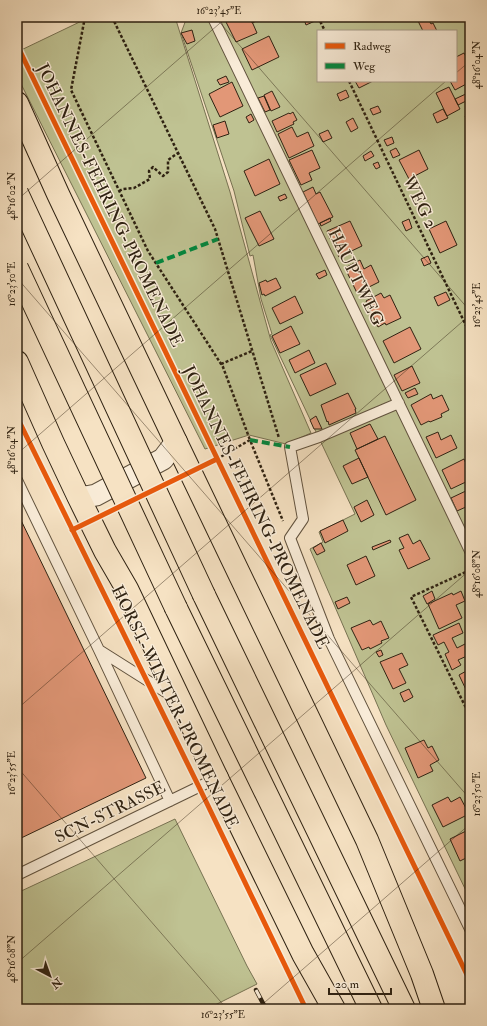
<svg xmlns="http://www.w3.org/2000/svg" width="487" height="1026" viewBox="0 0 487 1026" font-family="'IM FELL Double Pica',serif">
  <rect width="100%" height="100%" fill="#f6e2c3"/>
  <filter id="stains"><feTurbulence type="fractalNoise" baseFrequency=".005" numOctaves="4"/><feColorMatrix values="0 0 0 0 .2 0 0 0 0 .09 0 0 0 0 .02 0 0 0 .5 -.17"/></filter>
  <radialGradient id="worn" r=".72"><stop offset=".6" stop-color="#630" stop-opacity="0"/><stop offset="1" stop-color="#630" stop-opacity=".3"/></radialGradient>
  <path fill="#bfc292" stroke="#777252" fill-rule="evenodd" d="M90 17H175L230 192 271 341 311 433 286 444 249 435 205 449 17 76V52Z
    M187 17H470V899L386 725 310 549 323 542 319 532 355 514 270 335 272 334 261 299 253 255 250 256 234 191 181 33ZM318 31H456V81H318Z
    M175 819 247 966 257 984 207 1009H17V893Z"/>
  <path fill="#e29777" stroke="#2f2212" d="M236 17H250L257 33 236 42 226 22Z
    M250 17H266L252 23Z
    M303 17H313L315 21 306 25Z
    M423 17H427L431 24 433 23 437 31H423L417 19Z
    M192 30 195 41 187 44 181 33Z
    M269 36 279 57 252 70 242 49Z
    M464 53 470 64V70L466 72 470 82 455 90 450 81H456V57Z
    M226 76 229 82 220 85 217 80Z
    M355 81H373L359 88Z
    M232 82 243 106 220 117 209 94Z
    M449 87 460 109 447 116 436 93Z
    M346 90 349 97 340 101 337 94Z
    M272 91 280 107 271 111 264 95Z
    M470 92V99L458 105 455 99Z
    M264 96 270 110 265 112 258 98Z
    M378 106 381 112 373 115 370 109Z
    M443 109 448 118 437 123 433 114Z
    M293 112 297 120 293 122 294 124 277 132 272 121 289 113 290 114Z
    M251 114 254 120 249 123 246 117Z
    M470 114V126L465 116Z
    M353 118 358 128 351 132 346 122Z
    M225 121 229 134 217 138 213 125Z
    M292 127 297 137 308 132 314 146 289 158 278 134Z
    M328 130 332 138 323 142 319 134Z
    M392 137 394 143 387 146 384 140Z
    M396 148 400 155 393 158 390 151Z
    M312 150 320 168 309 173 312 180 301 185 289 160Z
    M419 150 428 169 409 179 399 160Z
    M371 151 374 156 365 161 363 156Z
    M269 159 280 184 255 196 244 171Z
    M378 162 380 167 376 169 373 164Z
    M313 187 316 194 320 192 333 217 318 224 303 192Z
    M285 194 287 198 280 201 278 197Z
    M260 211 274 239 259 246 245 218Z
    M330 218 331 221 321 226 320 223Z
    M409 219 412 228 406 231 402 222Z
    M350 221 362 246 339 257 336 250 337 245 335 240 330 239 327 231Z
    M446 221 457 245 440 253 429 229Z
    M428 256 431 263 424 266 421 259Z
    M360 260 364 269 371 265 379 282 357 293 345 268Z
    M325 270 327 275 319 279 316 274Z
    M276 278 281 288 265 296 264 294 262 295 259 283 266 280 267 282Z
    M446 292 450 300 438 306 434 297Z
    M381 293 384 298 390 295 401 318 386 325 385 323 378 327 366 301Z
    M295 296 303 313 280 324 272 308Z
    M291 326 300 344 280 353 272 336Z
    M410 327 421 349 394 363 383 341Z
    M309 350 315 363 295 373 289 360Z
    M326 363 336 384 310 396 300 375Z
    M412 366 420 383 402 391 394 375Z
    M415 388 418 394 408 398 405 393Z
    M348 393 356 409H355L356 413 329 425 328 421 327 422 321 405Z
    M431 394 433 399 442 395 449 410 441 414 442 417 430 422 429 421 421 425 411 405Z
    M316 416 322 429H314L310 420Z
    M370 424 378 439 357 449 350 433Z
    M438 432 441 440 451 435 457 448 436 458 426 437Z
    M385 436 416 500 386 515 355 450Z
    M359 458 368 477 352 484 343 466Z
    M464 459 470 473V480L451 489 442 470Z
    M470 489V510L468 506 457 511 451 498Z
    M367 500 374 515 361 522 354 507Z
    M17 512 146 778 17 840Z
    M343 520 348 531 325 543 320 531Z
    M408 534 413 544 420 540 430 559 408 569 399 550 404 548 399 538Z
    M390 540 391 542 373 550 372 547Z
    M321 543 325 551 317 555 313 548Z
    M366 556 375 576 356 585 347 565Z
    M432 591 435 599 427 604 423 596Z
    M461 591 465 601 456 605 462 618 439 629 428 604 452 593 453 595Z
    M347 597 350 603 338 609 335 602Z
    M370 620 373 625 381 621 389 638 381 641 382 643 370 649 369 647 362 650 351 628Z
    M459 623 463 633 452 638 457 648 465 644 469 655 458 660 461 665 452 670 445 654 449 652 444 642 438 645 433 635Z
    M381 650 383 655 379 657 376 652Z
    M402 653 408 665 399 669 406 683 393 689 380 662Z
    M470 669V698L459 675Z
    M409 689 413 697 404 702 400 693Z
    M424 740 428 748 432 746 439 760 430 765 433 771 418 778 405 748Z
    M448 797 451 802 460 797 469 814 443 827 432 805Z
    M470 829V856L460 861 450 839Z"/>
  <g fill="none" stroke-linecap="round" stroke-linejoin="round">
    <defs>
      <path id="service" d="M215 17 214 20 470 551
        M399 403 319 437 290 447 303 519 290 538 329 639 470 929
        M17 480 99 650 170 801
        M99 650 175 698
        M17 875 217 778"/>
      <path id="minor" d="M78 496 86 497 96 495 163 459 176 442"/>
      <path id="primary" d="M17 103 58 194 176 442
        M17 362 53 443 78 496 105 551 127 589 217 778"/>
      <path id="motorway" d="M176 442 367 840 422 974 434 1009
        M204 595 404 1009
        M176 608 371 1009
        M217 778 303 954 334 1009"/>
    </defs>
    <use href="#service" stroke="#61523e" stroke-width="12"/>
    <use href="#minor" stroke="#61523e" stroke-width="23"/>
    <use href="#primary" stroke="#2f2212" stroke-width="24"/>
    <use href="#motorway" stroke="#2f2212" stroke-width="24"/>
    <path stroke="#2f2212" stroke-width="2.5" stroke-dasharray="3 2" stroke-linecap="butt" d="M85 17 71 90 148 251 223 367 250 440
      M112 17 215 229 279 438
      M318 17 325 31
      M349 81 470 334
      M119 191 123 189 134 188 150 179 149 171 153 167 163 176 168 172V160L178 153
      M221 364 252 351
      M217 459 250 440 283 521
      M470 570 411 597 470 716"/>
    <use href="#service" stroke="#f9ecd8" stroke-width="10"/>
    <use href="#minor" stroke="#f9ecd8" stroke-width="21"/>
    <use href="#primary" stroke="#f6e2c3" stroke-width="22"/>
    <use href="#motorway" stroke="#f6e2c3" stroke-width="22"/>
    <defs>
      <path id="rail" d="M256 990 266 1009"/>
    </defs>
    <use href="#rail" stroke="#2f2212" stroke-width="4.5"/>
    <use href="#rail" stroke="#f9ecd8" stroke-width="3" stroke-dasharray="9" stroke-linecap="butt"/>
    <defs>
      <path id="motorway-bridge" d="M17 193 204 595
        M17 268 176 608"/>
    </defs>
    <use href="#motorway-bridge" stroke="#2f2212" stroke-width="24" stroke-linecap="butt"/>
    <use href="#motorway-bridge" stroke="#f6e2c3" stroke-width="22"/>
    <path stroke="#00873e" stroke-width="4" stroke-dasharray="8 4" stroke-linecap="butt" d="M156 263 218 239
      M250 440 290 447"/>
    <defs>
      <path id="cycleway" d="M17 45 470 981
        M17 417 199 787 306 1009
        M72 530 217 459"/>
    </defs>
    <use href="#cycleway" stroke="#f9ecd8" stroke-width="8"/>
    <use href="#cycleway" stroke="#e8590c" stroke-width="5"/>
  </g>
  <path fill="none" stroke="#2f2212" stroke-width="1" stroke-opacity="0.45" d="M215 17 470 311M456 73 470 61M17 200 227 17M17 278 470 799M17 454 446 81M17 709 470 315M17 767 227 1009M17 963 470 570M257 1009 470 824"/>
  <g text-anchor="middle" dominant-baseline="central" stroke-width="3" stroke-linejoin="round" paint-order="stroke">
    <g font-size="17" fill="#2f2212" stroke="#f9ecd8">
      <text transform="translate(420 202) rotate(64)">WEG 2</text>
      <text transform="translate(110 205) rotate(64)">JOHANNES-FEHRING-PROMENADE</text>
      <text transform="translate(356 277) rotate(64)">HAUPTWEG</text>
      <text transform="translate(256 507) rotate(64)">JOHANNES-FEHRING-PROMENADE</text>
      <text transform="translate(175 707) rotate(64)">HORST-WINTER-PROMENADE</text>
      <text transform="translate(110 812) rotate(-26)">SCN-STRASSE</text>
    </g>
  </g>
  <rect width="487" height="1026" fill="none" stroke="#f6e2c3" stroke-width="44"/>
  <rect x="317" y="30" width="140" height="52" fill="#f9ecd8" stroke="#a89b89"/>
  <rect x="325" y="43" width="20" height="6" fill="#e8590c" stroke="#a89b89"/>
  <text x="353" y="50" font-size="12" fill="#2f2212">Radweg</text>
  <rect x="325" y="63" width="20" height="6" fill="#00873e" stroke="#a89b89"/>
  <text x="353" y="70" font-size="12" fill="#2f2212">Weg</text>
  <g transform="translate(50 976) rotate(139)" stroke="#f9ecd8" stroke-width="3" paint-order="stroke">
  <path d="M0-3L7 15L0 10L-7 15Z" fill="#2f2212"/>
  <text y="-6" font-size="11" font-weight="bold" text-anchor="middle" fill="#2f2212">N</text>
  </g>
  <path d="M329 988v6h62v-6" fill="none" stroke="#2f2212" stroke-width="2"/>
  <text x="335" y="988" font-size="12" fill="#2f2212" stroke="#f9ecd8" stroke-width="3" paint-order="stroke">20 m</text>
  <rect x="22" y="22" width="443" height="982" fill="none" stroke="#2f2212" stroke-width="1.5"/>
  <g font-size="10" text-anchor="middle" fill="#2f2212">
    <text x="219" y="14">16°23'45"E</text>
    <text transform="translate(476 65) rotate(-90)" y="4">48°16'04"N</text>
    <text transform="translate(11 196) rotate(-90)" y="4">48°16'02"N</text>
    <text transform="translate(11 284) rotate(-90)" y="4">16°23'50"E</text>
    <text transform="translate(476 305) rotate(-90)" y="4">16°23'45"E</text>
    <text transform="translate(11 450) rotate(-90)" y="4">48°16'04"N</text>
    <text transform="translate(476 574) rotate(-90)" y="4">48°16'08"N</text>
    <text transform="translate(11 773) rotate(-90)" y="4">16°23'55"E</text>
    <text transform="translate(476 794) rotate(-90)" y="4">16°23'50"E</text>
    <text transform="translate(11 959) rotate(-90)" y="4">48°16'08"N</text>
    <text x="223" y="1018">16°23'55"E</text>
  </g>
  <rect width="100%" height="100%" filter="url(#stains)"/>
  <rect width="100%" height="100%" fill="url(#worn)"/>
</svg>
